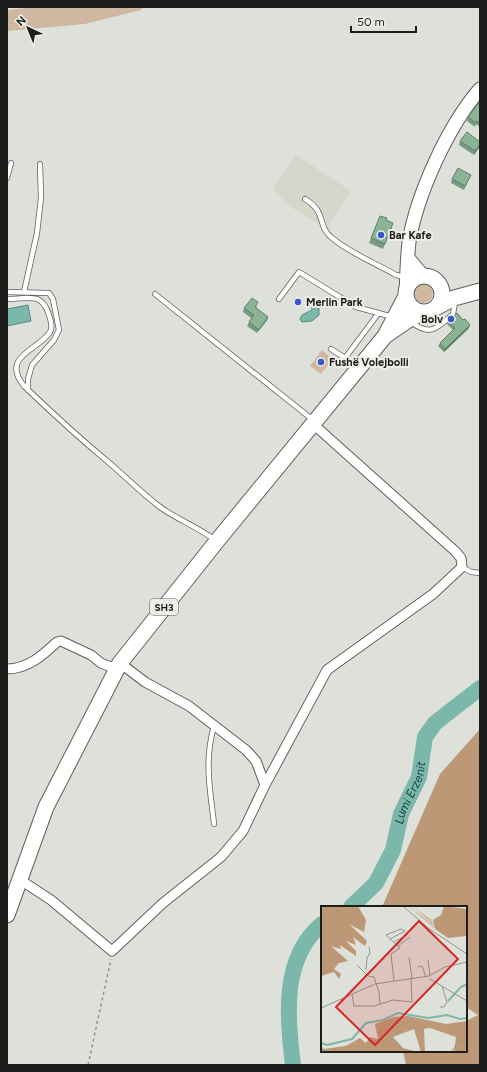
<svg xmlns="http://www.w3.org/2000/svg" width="487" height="1072" viewBox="0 0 487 1072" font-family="Figtree,sans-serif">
  <rect width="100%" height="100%" fill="#dee1da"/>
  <path fill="#d3d8ca" d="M296 155 351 191 329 226 331 231 289 206 273 188Z"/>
  <path fill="#d0b7a1" d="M37 7H144L141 10 85 24 7 31V10Z
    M413 293a10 10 0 1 1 20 0a10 10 0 1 1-20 0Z
    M322 350 333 359 321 374 310 366Z"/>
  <path fill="#bc9876" d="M480 729V1065H406L403 1051H466V1021L478 1015 466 1007V907H382L440 774Z"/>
  <path fill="#7cb7ab" stroke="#608980" d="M315 300 319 303V315L312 321 302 322 300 319 302 315 312 310 311 303Z
    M28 305 31 321 7 326V309Z"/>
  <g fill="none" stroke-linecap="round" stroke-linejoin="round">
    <g stroke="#7cb7ab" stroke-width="16">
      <path id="s1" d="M351 907 376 883 393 850 401 814 419 777 425 737 435 723 480 688"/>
      <path d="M293 1065C287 1018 281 958 322 924"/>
    </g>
    <defs>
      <path id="service" d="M7 178 11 163
        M305 199C328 213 316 225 332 238 350 253 375 263 396 275L405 277
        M7 292 49 293 53 299 59 330 54 340 32 365 28 379V390
        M24 292 37 233 41 198 40 164
        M155 294 313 420
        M7 299C30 299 43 291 50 318 51 323 53 327 50 332 39 350 0 356 24 386 53 414 83 441 114 467 130 481 144 495 160 507 178 520 198 527 215 540
        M279 299 299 272 356 307 393 317
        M411 322C431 337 437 328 453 314L455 302
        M331 349 345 358 378 314
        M462 567 471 572 480 573
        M214 726C204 761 210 788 214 824"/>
      <path id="minor" d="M7 669C28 669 43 655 57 642L61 641 91 655 101 663 111 667 120 663 145 682 189 706 246 750 256 761 265 785
        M19 879 51 900 112 951 163 903 221 857 243 831 265 785 327 670 433 594 462 567 461 558 455 551 312 423"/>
      <path id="secondary" d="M408 258 423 276
        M406 291C407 275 407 258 409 242 417 194 448 126 480 89"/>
      <path id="primary" d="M406 294a18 18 0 1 1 36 0a18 18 0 1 1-36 0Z
        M437 307 454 298 480 291
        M385 336 406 296
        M7 915 46 807 120 663 217 541 385 336 408 320 425 312"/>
    </defs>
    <use href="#service" stroke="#5f615c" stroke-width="6"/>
    <use href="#minor" stroke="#5f615c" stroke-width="11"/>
    <use href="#secondary" stroke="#5f615c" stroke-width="15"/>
    <use href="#primary" stroke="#5f615c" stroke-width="17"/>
    <path stroke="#90928d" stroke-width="1.5" stroke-dasharray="3 3" stroke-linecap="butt" d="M88 1065 111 959"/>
    <use href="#service" stroke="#fff" stroke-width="4.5"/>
    <use href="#minor" stroke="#fff" stroke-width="9"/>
    <use href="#secondary" stroke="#fff" stroke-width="13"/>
    <use href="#primary" stroke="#fff" stroke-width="15"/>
  </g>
  <path fill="#779b80" d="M480 101V127L476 124 475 127 467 121 468 117Z
    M460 141 480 146 474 155 459 145Z
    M471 175 464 190 451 183 452 179Z
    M386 220 392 228 383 249 369 243 371 238Z
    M257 306 256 308 268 317 267 320 257 333 247 326 251 318 243 312 244 308Z
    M448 321 469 328 444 352 438 346 440 343 453 330 447 324Z"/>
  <path fill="#617e68" d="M480 144V146L474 155 475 151Z
    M268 317 267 320 257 333 259 330Z
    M470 325 469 328 444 352 445 349Z"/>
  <path fill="#8ab495" stroke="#617e68" d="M480 101V123L477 121 476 123 468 117Z
    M467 132 480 142V144L475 151 460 141Z
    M458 168 471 175 465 186 452 179Z
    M380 216 387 218 386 220 393 223 385 244 371 238Z
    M252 298 258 302 255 307 268 317 259 330 249 322 254 315 244 308Z
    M457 313 463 320 465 319 470 325 445 349 440 343 455 328 448 321Z"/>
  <g fill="#3956c8" stroke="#eceee7" stroke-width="1.5">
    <circle cx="381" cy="235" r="4"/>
    <circle cx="298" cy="302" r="4"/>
    <circle cx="451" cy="319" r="4"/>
    <circle cx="321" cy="362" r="4"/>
  </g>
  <g text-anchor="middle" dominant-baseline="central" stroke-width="4" stroke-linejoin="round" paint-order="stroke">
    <rect fill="#eceee7" stroke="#5b5c59" stroke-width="1" x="150" y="599" width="28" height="16" rx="3"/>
    <g font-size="10" font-weight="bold" fill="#1d1e1c">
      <text x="164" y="607">SH3</text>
    </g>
    <g font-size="11" font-weight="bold" fill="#1d1e1c" stroke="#eceee7" text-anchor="start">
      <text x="389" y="235">Bar Kafe</text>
      <text x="306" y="302">Merlin Park</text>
      <text x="443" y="319" text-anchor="end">Bolv</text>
      <text x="329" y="362">Fushë Volejbolli</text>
    </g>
    <g font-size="12" font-style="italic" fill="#12473f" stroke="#eceee7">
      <text stroke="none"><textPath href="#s1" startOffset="132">Lumi Erzenit</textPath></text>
    </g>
  </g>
  <g transform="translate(321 906)">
    <rect width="146" height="146" fill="#dee1da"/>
    <path d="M87 0 112 18 91 0 111 14 113 22Z" fill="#d0b7a1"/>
    <path d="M0 0H37L45 14 43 26 28 18 46 35 44 40 32 31 35 39 25 35 35 45V50L19 39 20 43 10 40 27 55 18 57 13 63 20 68 18 73 13 66 0 70ZM123 0 146 3V30L127 32 114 23 112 14 120 9ZM87 110 125 118 146 115V146H133L135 131 109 122 103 123 104 146H100L93 123 72 131 82 142 97 146H0V140L3 143 25 140 39 132 45 137 49 131 57 133 54 118 73 111Z" fill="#bc9876"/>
    <path fill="none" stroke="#7cb7ab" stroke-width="2" d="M127 95 140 81 146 78M0 137 6 139 31 133 45 117 62 114 77 107 107 112 126 109 139 113 146 112"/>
    <path fill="none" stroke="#91938e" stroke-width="1" d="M82 0 107 22 146 48M69 33 84 25 80 23 65 29 79 42 70 48M73 36 86 29M77 40 89 31M70 48 73 75M88 51 91 73M107 54 109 69M36 59 47 70 53 71 58 86 59 98M97 61 101 60 105 71M45 64 46 52 49 47 48 41M108 70 124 61 146 56M109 73 146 95M31 88 33 100H53L72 94 91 96 90 73M119 101H123L126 96 121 80M0 102 54 78 108 70M130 146 139 135 146 139"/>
    <path fill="#d62828" fill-opacity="0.15" stroke="#d62828" stroke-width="2" d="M98 15 137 53 54 139 15 101Z"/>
    <rect width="146" height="146" fill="none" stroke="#1d1e1c" stroke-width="2"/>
  </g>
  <rect width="487" height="1072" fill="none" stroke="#1d1e1c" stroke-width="16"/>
  <g transform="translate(28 28) rotate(316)" stroke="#eceee7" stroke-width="3" paint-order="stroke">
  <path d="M0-3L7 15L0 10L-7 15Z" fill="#1d1e1c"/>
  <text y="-6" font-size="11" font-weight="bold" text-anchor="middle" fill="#1d1e1c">N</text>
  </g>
  <path d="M351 26v6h65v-6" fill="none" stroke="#1d1e1c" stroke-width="2"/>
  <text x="357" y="26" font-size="12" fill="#1d1e1c" stroke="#eceee7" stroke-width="3" paint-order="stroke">50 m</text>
</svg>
